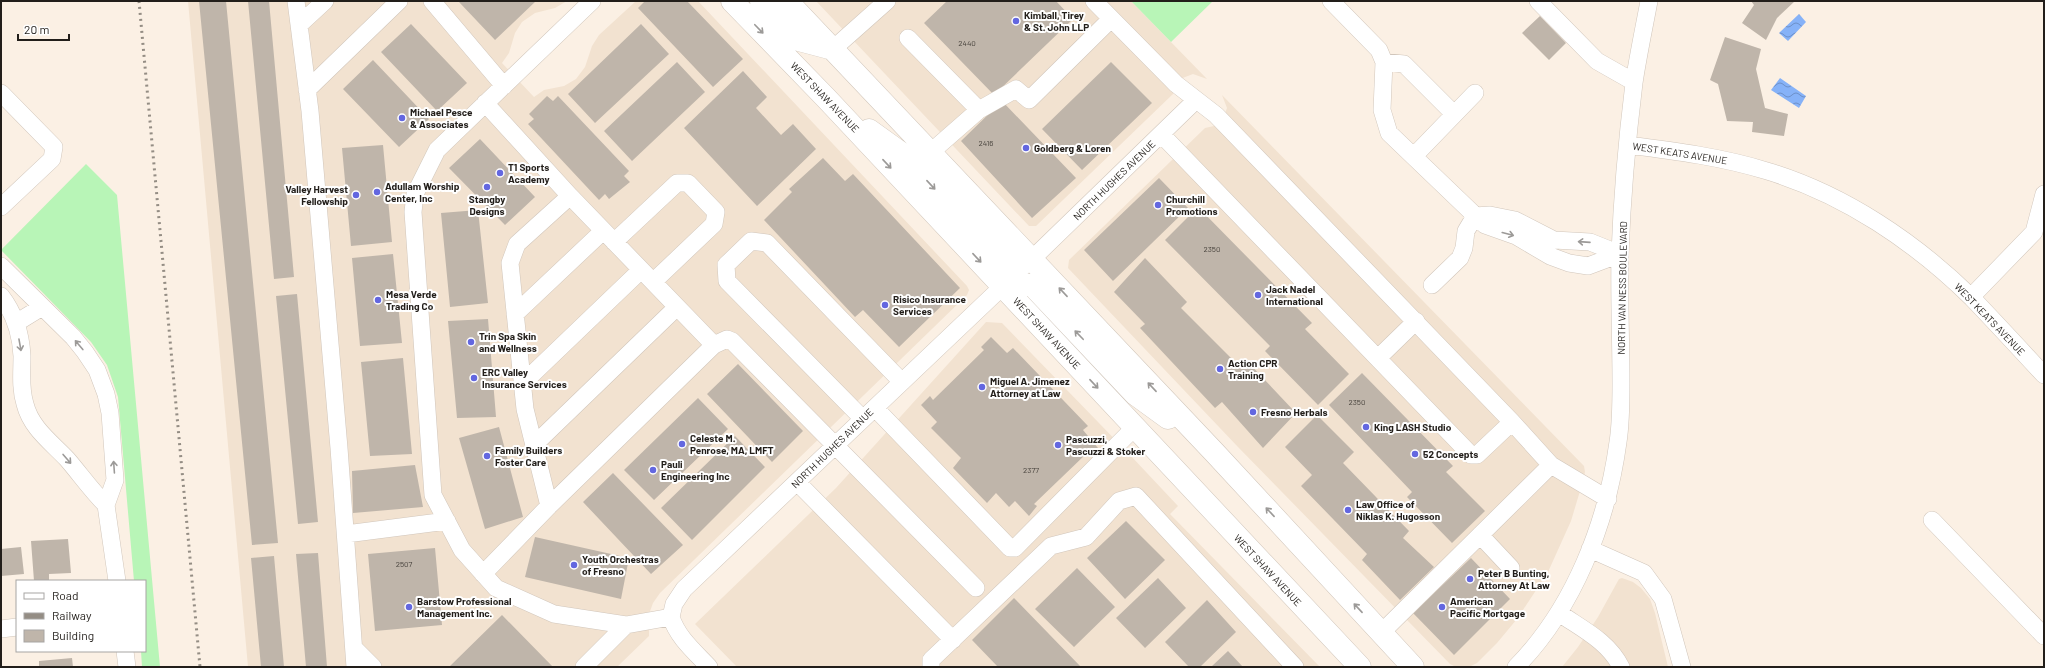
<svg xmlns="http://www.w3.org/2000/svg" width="2045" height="668" viewBox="0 0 2045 668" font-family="Barlow,sans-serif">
  <defs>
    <pattern id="water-waves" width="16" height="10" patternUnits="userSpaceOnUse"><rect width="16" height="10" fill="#86b2f8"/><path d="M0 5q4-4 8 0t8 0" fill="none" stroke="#6d90c8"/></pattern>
  </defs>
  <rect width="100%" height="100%" fill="#fbf0e4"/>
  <path fill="#f2e2d0" d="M188 1H567L555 8 535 13 522 22 515 33 509 53 502 63 534 97 544 90 564 86 576 79 585 67 592 46 599 35 636 1H698L967 286 969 290 967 295 660 593 653 603 649 614V636L617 667H248Z
    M816 1H1131L1207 79 1193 74 1180 79 1175 85 1173 94 1036 226H1029Z
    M1222 95 1584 466 1585 472 1580 491 1571 521 1548 572 1517 619 1497 643 1477 663 1471 666 1456 667 1450 664 1238 447 1068 268 1069 260 1205 128 1214 126 1222 121 1227 108Z
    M986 322 1002 323 1131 456 1178 506 1170 514 1320 667H737L695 624 836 488Z
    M1622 578 1633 582 1641 588 1650 599 1655 613 1668 667H1562L1578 647 1598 617 1619 579Z"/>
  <path fill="#b8f5b7" d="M1131 1H1213L1171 42Z
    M86 164 117 195 160 667H142L141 651H145V581H134L118 397 107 365 91 342 1 250Z"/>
  <path fill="url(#water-waves)" d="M1799 14 1806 22 1788 41 1779 33Z
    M1780 78 1806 96 1799 108 1771 90Z"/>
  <path fill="#bfb5aa" d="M199 1H226L278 543 252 545Z
    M248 1H269L294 277 274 279Z
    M460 1H536L495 40 459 2Z
    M645 1H687L743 59 713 87 638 8Z
    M947 1H1056L1073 19 994 95 924 23Z
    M1751 1H1795L1777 18 1766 40 1742 23 1754 5Z
    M1540 16 1566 43 1549 60 1522 33Z
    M411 24 467 83 437 111 381 52Z
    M641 24 669 54 595 123 568 94Z
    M1725 37 1761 49 1756 69 1765 108 1788 114 1784 136 1752 132 1753 122 1727 121 1718 84 1710 80Z
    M373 60 429 119 399 147 343 89Z
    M677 62 705 92 632 161 604 131Z
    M1111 62 1152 103 1082 170 1042 129Z
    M743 71 767 97 756 108 781 135 793 124 816 149 757 206 684 128Z
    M547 96 553 101 558 96 629 171 624 176 630 182 609 199 605 194 599 200 528 124 534 119 529 114Z
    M1002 101 1076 178 1032 218 961 141Z
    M480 139 535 197 505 225 449 168Z
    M383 145 392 242 351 246 342 148Z
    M823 158 845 181 853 174 960 288 899 347 863 310 855 317 764 220 792 192 789 189Z
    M1159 178 1188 208 1113 281 1084 250Z
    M1198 207 1312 323 1305 329 1349 374 1318 405 1265 351 1270 346 1165 240Z
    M478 210 488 303 450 307 441 213Z
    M393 254 402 343 360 346 352 258Z
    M1145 258 1187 302 1181 308 1239 366 1246 360 1296 413 1263 448 1222 402 1215 408 1140 328 1145 324 1114 292Z
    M297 294 318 522 298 524 276 296Z
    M488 319 496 417 457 418 448 321Z
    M991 337 1007 353 1013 348 1088 426 1083 430 1098 448 1089 457 1086 454 1034 504 1037 506 1029 516 1015 501 1009 507 996 493 987 503 953 468 961 458 931 428 937 422 921 405 930 396 933 400 984 350 981 347Z
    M403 358 412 454 370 456 361 362Z
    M738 364 803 431 772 462 707 394Z
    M1362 373 1453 466 1446 472 1485 511 1452 543 1407 497 1412 492 1329 405Z
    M698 398 728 429 654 500 624 470Z
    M1317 415 1354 452 1343 463 1409 531 1403 538 1434 567 1400 600 1362 560 1367 554 1301 486 1312 475 1285 447Z
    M499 427 523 517 485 529 459 438Z
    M735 436 765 467 692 540 661 508Z
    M415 465 423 507 353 513 352 471Z
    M613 473 683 545 651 574 583 502Z
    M1126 521 1165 560 1125 599 1087 558Z
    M535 537 629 558 621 599 525 577Z
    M68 539 71 573 49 574V581H34L31 541Z
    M21 547 24 574 1 576V549Z
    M435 548 442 625 375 631 368 554Z
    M318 553 327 667H306L296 554Z
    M274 556 284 667H261L251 558Z
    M1471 558 1510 599 1454 655 1413 613Z
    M1077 568 1115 607 1074 647 1035 609Z
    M1158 578 1186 608 1145 648 1116 618Z
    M1014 598 1081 667H998L972 640Z
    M1207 600 1236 632 1200 667H1189L1165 642Z
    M502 615 553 667H449Z
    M1228 651 1243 667H1211Z
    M72 658 73 667H39V661Z"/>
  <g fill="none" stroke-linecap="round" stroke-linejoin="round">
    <defs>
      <path id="minor" d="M296 1 310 111 339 448 355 667
        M432 1 504 86
        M592 1 437 150 415 194 413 212 433 495 462 550 496 588 554 614 626 625 671 617
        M1094 1 1176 84 1216 115 1512 422
        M1331 1 1379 50 1384 62 1382 110 1389 133 1485 225 1516 236 1550 256 1569 263 1588 266 1620 254
        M1538 1 1597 61 1634 82
        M299 25 325 1
        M908 38 979 110 931 152
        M833 49 887 1
        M1384 62 1404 64 1454 114
        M307 90 399 1
        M1 93 54 147 52 159 1 207
        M485 103 570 196 517 244 510 263 525 409 549 506 714 345 727 339 732 341 976 588
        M979 110 1016 89 1029 100 1111 19
        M1161 134 1471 455H1477L1512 422 1551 465 1381 633
        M1628 145C1675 151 1722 157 1767 171 1844 194 1915 242 1972 298 1996 323 2020 349 2044 375
        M1414 156 1475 93
        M570 196 714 345
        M1475 216 1490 215 1515 220 1554 240 1590 242 1620 254
        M614 242 677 183H688L716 212 714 224 653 282
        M1032 259 1196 100
        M1 266 73 337 85 352 97 370 106 394 110 413 115 480 106 505 117 581
        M1432 285 1460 258 1464 248 1466 231 1475 216
        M1 296C14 313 21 335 22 356 22 372 20 388 25 404 31 428 51 442 67 459 80 474 91 490 106 505
        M1971 297 2034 232 2044 194
        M515 314 603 231
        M16 323 42 307
        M1378 358 1416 321
        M522 384 641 270
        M875 408 1010 548H1015L1134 428
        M863 419 727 281 726 265 751 241 767 243 902 382
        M534 445 677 307
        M1551 465 1608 499
        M797 482 953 640
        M1932 520 2044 636
        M346 534 447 521
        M1480 535 1511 568
        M1590 549 1644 573 1663 599 1682 667
        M483 574 549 506
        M1559 613C1582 629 1608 641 1621 667
        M671 617 674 604 684 589 1003 286
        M671 617C678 638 694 651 709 667
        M1 629 17 627
        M354 648 373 667
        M125 651 127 667
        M584 667 626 625
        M931 667V660L1051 546 1086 537 1119 501 1136 496 1295 667
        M1516 667C1574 608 1607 523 1618 442 1621 423 1621 402 1621 383 1621 340 1619 297 1620 254 1622 197 1627 140 1634 83 1638 56 1644 28 1649 1"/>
      <path id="major" d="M732 1 826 98 1360 667
        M761 1 799 40 833 49
        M787 1 1214 452 1413 667
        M869 130 901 153 1002 260 1016 267 1032 259
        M1003 286 1016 282 1033 286 1135 394 1168 418"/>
    </defs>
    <use href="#minor" stroke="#d1c6bb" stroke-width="18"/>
    <use href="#major" stroke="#d1c6bb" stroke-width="23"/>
    <use href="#minor" stroke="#fff" stroke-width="17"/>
    <use href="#major" stroke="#fff" stroke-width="22"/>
    <path stroke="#948d84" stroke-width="3" stroke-dasharray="2 4" stroke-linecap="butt" d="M139 1 200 667"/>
  </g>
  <defs><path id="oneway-shaft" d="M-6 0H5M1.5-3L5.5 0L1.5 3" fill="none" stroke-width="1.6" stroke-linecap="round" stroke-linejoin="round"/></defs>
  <g stroke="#9c9a98">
    <use href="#oneway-shaft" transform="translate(759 29) rotate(46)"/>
    <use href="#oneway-shaft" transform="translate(887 164) rotate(47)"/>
    <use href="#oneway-shaft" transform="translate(931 185) rotate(47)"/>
    <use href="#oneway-shaft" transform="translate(1508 234) rotate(15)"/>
    <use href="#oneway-shaft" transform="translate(1584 242) rotate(-176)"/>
    <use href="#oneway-shaft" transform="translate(977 258) rotate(47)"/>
    <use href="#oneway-shaft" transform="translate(1063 292) rotate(-133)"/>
    <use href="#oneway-shaft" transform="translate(1079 335) rotate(-134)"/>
    <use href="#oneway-shaft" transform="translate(20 345) rotate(80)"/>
    <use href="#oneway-shaft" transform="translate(79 345) rotate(-130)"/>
    <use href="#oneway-shaft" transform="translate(1094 384) rotate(47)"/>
    <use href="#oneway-shaft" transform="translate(1152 387) rotate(-133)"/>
    <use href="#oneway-shaft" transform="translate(67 459) rotate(49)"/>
    <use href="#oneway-shaft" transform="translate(114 467) rotate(-94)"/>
    <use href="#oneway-shaft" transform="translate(1270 512) rotate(-133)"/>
    <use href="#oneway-shaft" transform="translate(1358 608) rotate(-133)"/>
  </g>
  <g fill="#6367e0" stroke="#fff" stroke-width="1.5">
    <circle cx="1016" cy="21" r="4"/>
    <circle cx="402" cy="118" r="4"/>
    <circle cx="1026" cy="148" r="4"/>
    <circle cx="500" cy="173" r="4"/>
    <circle cx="487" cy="187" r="4"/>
    <circle cx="377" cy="192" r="4"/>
    <circle cx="356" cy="195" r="4"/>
    <circle cx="1158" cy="205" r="4"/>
    <circle cx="1258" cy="295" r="4"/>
    <circle cx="378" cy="300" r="4"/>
    <circle cx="885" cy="305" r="4"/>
    <circle cx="471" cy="342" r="4"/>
    <circle cx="1220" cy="369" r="4"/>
    <circle cx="474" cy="378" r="4"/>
    <circle cx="982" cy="387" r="4"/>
    <circle cx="1253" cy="412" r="4"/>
    <circle cx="1366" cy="427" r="4"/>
    <circle cx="682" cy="444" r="4"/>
    <circle cx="1058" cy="445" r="4"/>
    <circle cx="1415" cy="454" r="4"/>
    <circle cx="487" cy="456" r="4"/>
    <circle cx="653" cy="470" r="4"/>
    <circle cx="1348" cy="510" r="4"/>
    <circle cx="574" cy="565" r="4"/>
    <circle cx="1470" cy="579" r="4"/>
    <circle cx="409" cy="607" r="4"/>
    <circle cx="1442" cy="607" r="4"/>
  </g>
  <g text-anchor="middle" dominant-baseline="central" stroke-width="4" stroke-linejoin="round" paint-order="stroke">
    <g font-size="8" fill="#49443e">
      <text x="967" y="43">2440</text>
      <text x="986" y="143">2416</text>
      <text x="1212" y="249">2350</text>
      <text x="1357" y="402">2350</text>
      <text x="1031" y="470">2377</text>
      <text x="404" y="564">2507</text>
    </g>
    <g font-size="10" font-weight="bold" fill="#221e1a" stroke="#fff" text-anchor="start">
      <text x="1024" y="15">Kimball, Tirey<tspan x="1024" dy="12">&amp; St. John LLP</tspan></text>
      <text x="410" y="112">Michael Pesce<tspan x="410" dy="12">&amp; Associates</tspan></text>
      <text x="1034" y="148">Goldberg &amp; Loren</text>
      <text x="508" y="167">T1 Sports<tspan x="508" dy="12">Academy</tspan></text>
      <text x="385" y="186">Adullam Worship<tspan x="385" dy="12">Center, Inc</tspan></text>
      <text x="348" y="189" text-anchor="end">Valley Harvest<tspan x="348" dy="12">Fellowship</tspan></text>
      <text x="487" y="199" text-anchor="middle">Stangby<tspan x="487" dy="12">Designs</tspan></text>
      <text x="1166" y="199">Churchill<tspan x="1166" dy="12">Promotions</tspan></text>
      <text x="1266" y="289">Jack Nadel<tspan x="1266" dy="12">International</tspan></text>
      <text x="386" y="294">Mesa Verde<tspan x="386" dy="12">Trading Co</tspan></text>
      <text x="893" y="299">Risico Insurance<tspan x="893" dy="12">Services</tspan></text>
      <text x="479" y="336">Trin Spa Skin<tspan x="479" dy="12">and Wellness</tspan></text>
      <text x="1228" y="363">Action CPR<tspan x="1228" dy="12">Training</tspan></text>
      <text x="482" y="372">ERC Valley<tspan x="482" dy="12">Insurance Services</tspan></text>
      <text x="990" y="381">Miguel A. Jimenez<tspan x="990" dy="12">Attorney at Law</tspan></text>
      <text x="1261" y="412">Fresno Herbals</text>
      <text x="1374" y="427">King LASH Studio</text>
      <text x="690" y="438">Celeste M.<tspan x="690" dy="12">Penrose, MA, LMFT</tspan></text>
      <text x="1066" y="439">Pascuzzi,<tspan x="1066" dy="12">Pascuzzi &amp; Stoker</tspan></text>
      <text x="495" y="450">Family Builders<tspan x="495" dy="12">Foster Care</tspan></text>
      <text x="1423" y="454">52 Concepts</text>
      <text x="661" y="464">Pauli<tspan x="661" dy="12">Engineering Inc</tspan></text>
      <text x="1356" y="504">Law Office of<tspan x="1356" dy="12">Niklas K. Hugosson</tspan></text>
      <text x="582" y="559">Youth Orchestras<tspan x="582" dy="12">of Fresno</tspan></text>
      <text x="1478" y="573">Peter B Bunting,<tspan x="1478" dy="12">Attorney At Law</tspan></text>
      <text x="417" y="601">Barstow Professional<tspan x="417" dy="12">Management Inc.</tspan></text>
      <text x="1450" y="601">American<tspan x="1450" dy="12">Pacific Mortgage</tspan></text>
    </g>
    <g font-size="10" fill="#221e1a" stroke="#fff">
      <text transform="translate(825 97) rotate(46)">WEST SHAW AVENUE</text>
      <text transform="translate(1680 153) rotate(9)">WEST KEATS AVENUE</text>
      <text transform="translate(1114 180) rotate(-44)">NORTH HUGHES AVENUE</text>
      <text transform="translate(1622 288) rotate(-89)">NORTH VAN NESS BOULEVARD</text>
      <text transform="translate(1990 319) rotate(46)">WEST KEATS AVENUE</text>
      <text transform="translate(1047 333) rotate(47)">WEST SHAW AVENUE</text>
      <text transform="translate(832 448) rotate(-44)">NORTH HUGHES AVENUE</text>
      <text transform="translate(1268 570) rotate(47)">WEST SHAW AVENUE</text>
    </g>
  </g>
  <rect width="2045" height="668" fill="none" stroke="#221e1a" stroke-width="4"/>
  <rect x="16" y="580" width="130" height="72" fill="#ffffff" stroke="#a7a5a3"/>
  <rect x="24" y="593" width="20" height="6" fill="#ffffff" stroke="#a7a5a3"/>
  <text x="52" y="600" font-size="12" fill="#221e1a">Road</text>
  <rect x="24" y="613" width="20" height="6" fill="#948d84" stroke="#a7a5a3"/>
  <text x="52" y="620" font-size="12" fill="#221e1a">Railway</text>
  <rect x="24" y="630" width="20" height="12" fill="#bfb5aa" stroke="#a7a5a3"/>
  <text x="52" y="640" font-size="12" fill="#221e1a">Building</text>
  <path d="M18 34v6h51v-6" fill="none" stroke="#221e1a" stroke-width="2"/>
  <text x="24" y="34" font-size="12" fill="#221e1a" stroke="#ffffff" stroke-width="3" paint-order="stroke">20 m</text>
</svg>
